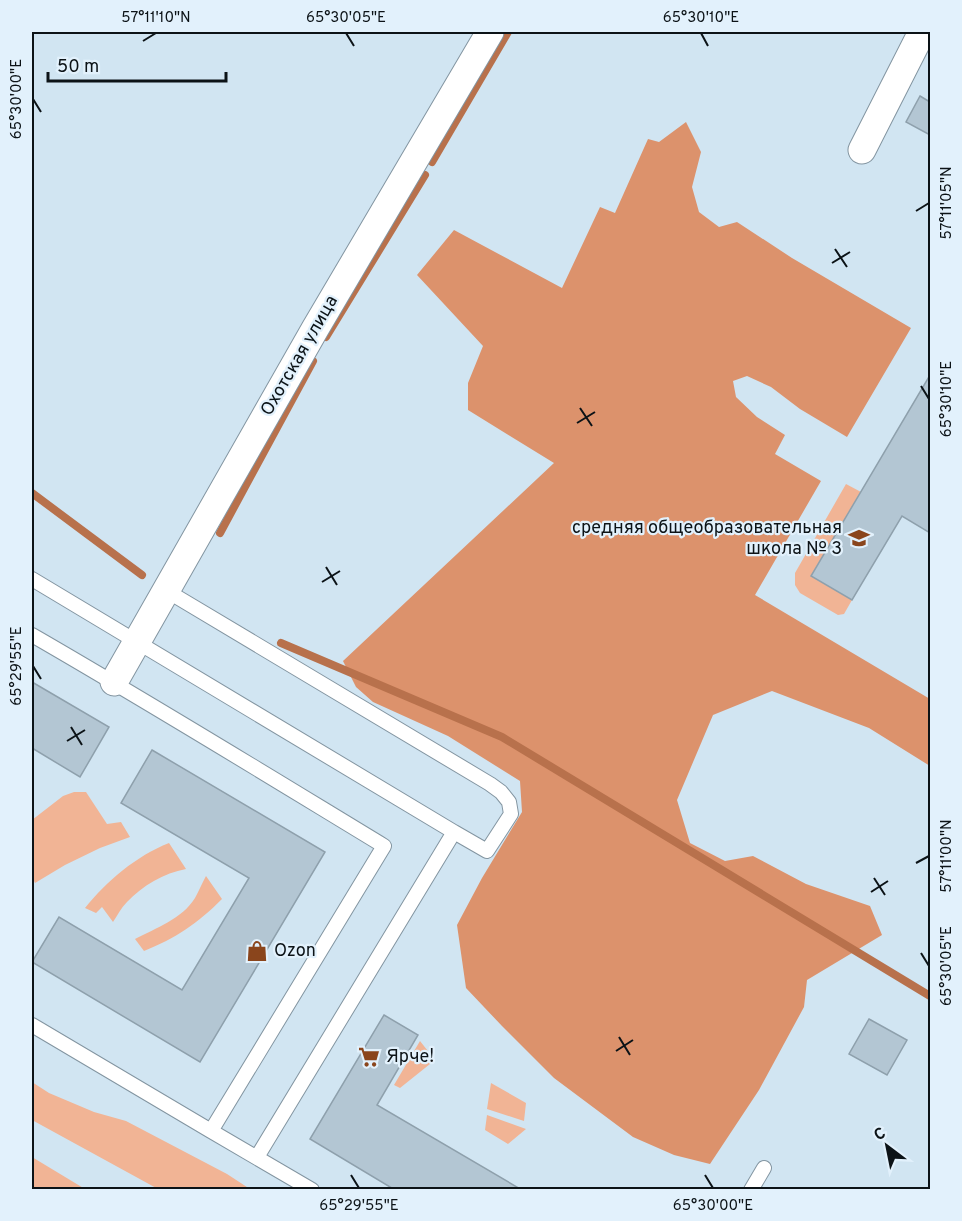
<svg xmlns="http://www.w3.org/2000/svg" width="962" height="1221" viewBox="0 0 962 1221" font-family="Overpass,sans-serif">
  <rect width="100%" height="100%" fill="#d1e5f2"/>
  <path fill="#f1b495" d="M846 484 861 492 811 576 852 600 844 614 838 615 800 593 795 585V573Z
    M74 792H86L107 824 121 822 130 837 100 848 65 865 35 883 32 877V820L63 796Z
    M169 843 186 869C164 873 142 886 127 902 121 908 117 916 113 922L102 907 96 913 85 908C107 881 136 856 169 843Z
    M206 876 222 899C197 924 176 938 144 951L135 939C156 928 182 919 195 898 199 891 202 883 206 876Z
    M420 1041 435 1060 400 1088 394 1085Z
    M32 1082 49 1093 94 1112 126 1121 227 1174 250 1189H158L32 1120Z
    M491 1083 526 1103 524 1121 487 1109Z
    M487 1115 526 1129 508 1144 485 1130Z
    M32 1157 85 1189H32Z"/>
  <path fill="#dc926c" d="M686 122 701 152 692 187 699 212 719 227 737 222 792 258 911 328 847 437 800 409 771 387 747 376 733 381 736 397 757 417 785 435 775 454 821 481 755 595 930 699V766L869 728 772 691 713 715 677 800 690 843 725 861 753 856 806 884 870 906 882 935 807 980 804 1007 759 1090 710 1164 674 1155 633 1137 554 1078 502 1026 466 988 457 925 482 878 522 812 520 781 448 736 373 702 356 687 343 661 554 463 468 410V383L483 346 417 275 454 230 562 288 600 207 615 213 648 139 659 142Z"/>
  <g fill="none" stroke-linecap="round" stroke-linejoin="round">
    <path stroke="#b8714c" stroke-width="8" d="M432 162 508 32
      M326 337 425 175
      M32 493 142 575
      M220 533 313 361
      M281 643 502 737 930 996"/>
  </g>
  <path fill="#b3c6d3" stroke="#8ea0ac" stroke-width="1.5" d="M920 96 930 102V135L906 122Z
    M930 375V468L929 470 930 471V533L902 516 852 600 811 576Z
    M32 682 109 727 80 777 32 748Z
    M152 750 325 852 200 1062 32 962 59 917 182 990 249 878 121 803Z
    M384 1015 418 1035 377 1105 522 1190H395L310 1139Z
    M869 1019 907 1040 887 1075 849 1054Z"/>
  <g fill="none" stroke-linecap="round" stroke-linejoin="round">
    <defs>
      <path id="service" d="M32 579 454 832 257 1157
        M167 591 490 784 501 792 509 802 511 814 487 851 454 832
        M32 635C150 703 267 775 384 846L211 1131 32 1025
        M211 1131 312 1190
        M751 1190 764 1168"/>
      <path id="minor" d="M862 150 922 32
        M114 682 315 329 490 32"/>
    </defs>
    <use href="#service" stroke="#8395a1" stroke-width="16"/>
    <use href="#minor" stroke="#8395a1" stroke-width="29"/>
    <use href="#service" stroke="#fff" stroke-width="14"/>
    <use href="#minor" stroke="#fff" stroke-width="27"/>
  </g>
  <path fill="none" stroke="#0c1317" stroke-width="2" d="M346 33 354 46M701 33 708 46M143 41 156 33M33 99 41 112M916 211 929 203M835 249 847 267M832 263 850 252M921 386 929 399M580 408 592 426M577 423 595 412M326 567 337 585M322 582 340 571M33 666 41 679M71 727 82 745M67 741 85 730M916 863 929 856M874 878 885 895M871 892 888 881M921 953 929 966M619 1037 630 1055M616 1051 633 1040M351 1175 359 1188M705 1175 713 1188"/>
  <defs>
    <symbol id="school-bare" viewBox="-9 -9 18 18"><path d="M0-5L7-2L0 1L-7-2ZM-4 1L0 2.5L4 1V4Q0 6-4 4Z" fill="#8a451c" stroke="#e2f1fc" stroke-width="2.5" paint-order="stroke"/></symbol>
    <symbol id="shop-bare" viewBox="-9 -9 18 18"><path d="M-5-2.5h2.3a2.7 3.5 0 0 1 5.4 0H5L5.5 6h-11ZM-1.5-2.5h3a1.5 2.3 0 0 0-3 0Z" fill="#8a451c" stroke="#e2f1fc" stroke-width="2.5" paint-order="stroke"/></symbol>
    <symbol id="supermarket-bare" viewBox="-9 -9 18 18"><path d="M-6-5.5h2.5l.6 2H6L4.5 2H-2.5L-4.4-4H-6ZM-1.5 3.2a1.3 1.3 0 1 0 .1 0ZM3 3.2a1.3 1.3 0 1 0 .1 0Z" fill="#8a451c" stroke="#e2f1fc" stroke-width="2.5" paint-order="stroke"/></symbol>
  </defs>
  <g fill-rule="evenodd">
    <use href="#school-bare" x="844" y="523" width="30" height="30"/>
    <use href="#shop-bare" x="242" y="936" width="30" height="30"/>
    <use href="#supermarket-bare" x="354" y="1042" width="30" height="30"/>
  </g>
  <g text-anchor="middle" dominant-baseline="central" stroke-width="4.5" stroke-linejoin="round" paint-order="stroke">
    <g font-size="18" fill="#0c1317" stroke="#e2f1fc">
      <text transform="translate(300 356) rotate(-60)">Охотская улица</text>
    </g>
    <g font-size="18" fill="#0c1317" stroke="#e2f1fc" text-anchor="start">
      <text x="842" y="528" text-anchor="end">средняя общеобразовательная<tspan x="842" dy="21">школа № 3</tspan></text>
      <text x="274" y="951">Ozon</text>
      <text x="386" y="1057">Ярче!</text>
    </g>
  </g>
  <rect width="962" height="1221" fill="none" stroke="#e2f1fc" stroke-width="66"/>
  <g transform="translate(887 1146) rotate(328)" stroke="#e2f1fc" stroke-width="4.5" paint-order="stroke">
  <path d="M0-4.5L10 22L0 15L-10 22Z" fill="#0c1317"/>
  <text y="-9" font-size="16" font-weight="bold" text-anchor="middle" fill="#0c1317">С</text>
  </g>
  <path d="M48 72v9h178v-9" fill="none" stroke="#0c1317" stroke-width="3"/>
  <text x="57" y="72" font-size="18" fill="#0c1317" stroke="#e2f1fc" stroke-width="4.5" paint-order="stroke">50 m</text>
  <rect x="33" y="33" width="896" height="1155" fill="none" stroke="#0c1317" stroke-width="2"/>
  <g font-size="15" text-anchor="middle" fill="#0c1317">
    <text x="156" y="22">57°11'10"N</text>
    <text x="346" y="22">65°30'05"E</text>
    <text x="701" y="22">65°30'10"E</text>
    <text transform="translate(16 99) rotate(-90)" y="5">65°30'00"E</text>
    <text transform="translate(946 203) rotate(-90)" y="5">57°11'05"N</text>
    <text transform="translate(946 399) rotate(-90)" y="5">65°30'10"E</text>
    <text transform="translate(16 666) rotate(-90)" y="5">65°29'55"E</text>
    <text transform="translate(946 856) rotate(-90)" y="5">57°11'00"N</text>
    <text transform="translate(946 966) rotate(-90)" y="5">65°30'05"E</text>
    <text x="359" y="1210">65°29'55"E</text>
    <text x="713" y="1210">65°30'00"E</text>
  </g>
</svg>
